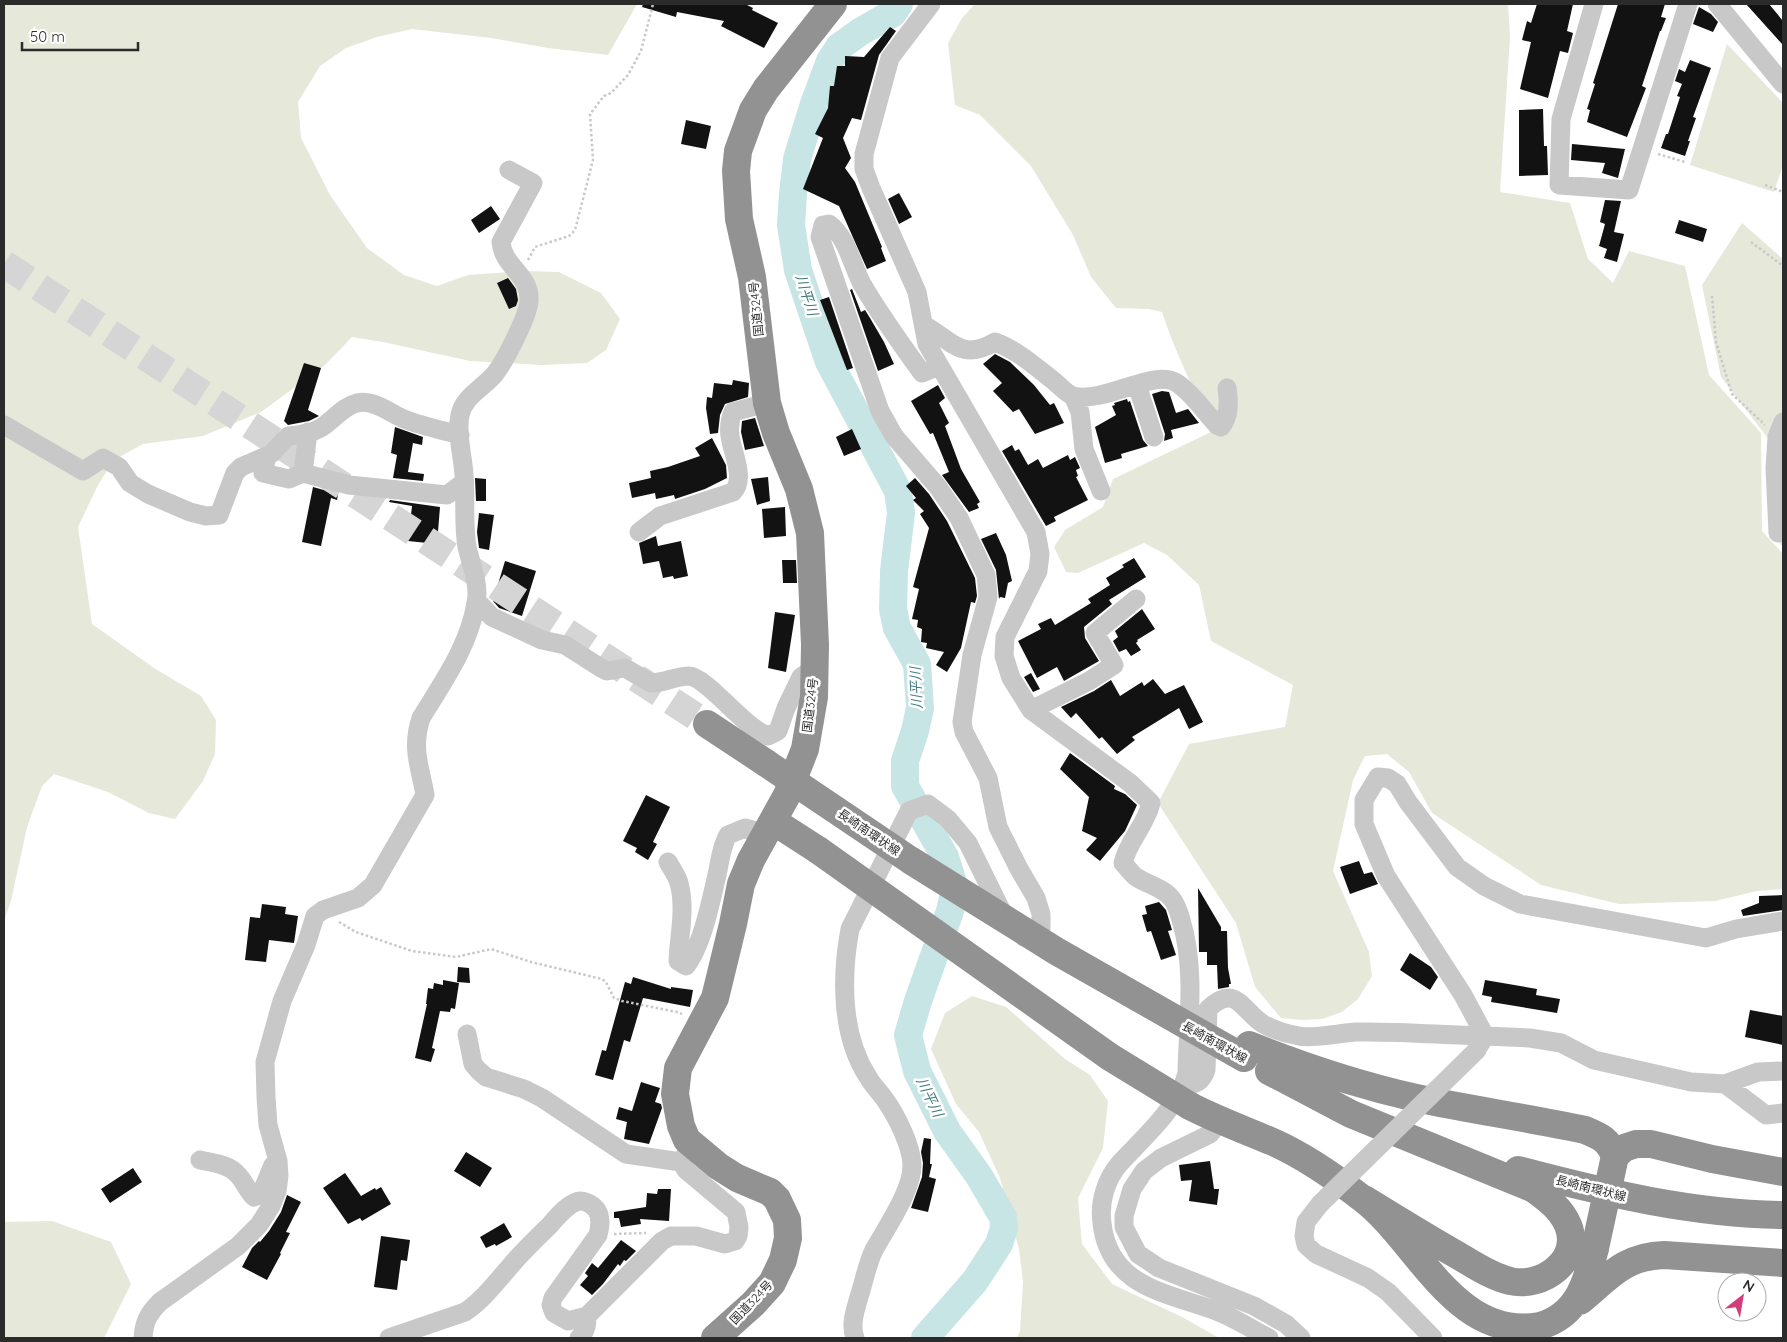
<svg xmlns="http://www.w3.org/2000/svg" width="1787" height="1342" viewBox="0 0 1787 1342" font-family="Quicksand,'Noto Sans JP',sans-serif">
  <rect width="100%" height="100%" fill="#fff"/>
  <path fill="#e6e8da" d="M4 4H637L608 55 548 48 491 38 412 29 377 37 346 48 320 66 298 102 301 138 330 195 367 248 404 275 437 286 468 275 525 271 559 272 601 293 620 319 606 350 587 363 542 365 470 361 383 342 352 337 325 365 261 412 203 436 143 444 114 460 98 485 78 527 92 624 154 668 201 696 216 720 215 754 203 781 175 819 149 813 108 792 54 774 42 786 27 827 11 901 4 921Z
    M975 4H1508L1510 37 1500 192 1570 203 1588 259 1613 283 1629 251 1685 266 1709 375 1761 433 1762 531 1783 554V889L1757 891 1715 901 1619 904 1541 885 1432 813 1409 772 1387 754 1365 756 1353 780 1333 871 1369 952 1372 976 1358 999 1342 1012 1322 1019 1302 1020 1281 1018 1255 987 1236 923 1158 803 1189 744 1285 727 1293 685 1211 641 1199 585 1167 555 1144 543 1078 573 1066 572 1054 547 1065 530 1103 507 1113 479 1211 432C1196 391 1175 353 1162 312L1149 309 1116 308 1091 277 1073 235 1031 166 980 115 955 105 948 43 962 18Z
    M1727 44 1783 103V165L1774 192 1690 165Z
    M1742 223 1783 259V547L1771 534 1770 441 1721 377 1702 285Z
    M972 996 1006 1007 1065 1059 1090 1075 1108 1101 1103 1148 1078 1198 1082 1244 1112 1284 1182 1317 1219 1338H1017L1020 1331 1023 1282 1019 1249 1000 1178 979 1132 956 1104 931 1049 945 1013Z
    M52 1221 111 1242 131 1284 104 1338H4V1222Z"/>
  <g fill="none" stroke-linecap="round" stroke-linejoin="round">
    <path stroke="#c8e5e6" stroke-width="28" d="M899 4 893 13 860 32 839 47 830 61 814 104 797 159 793 194 791 225 798 270 829 362 898 491 901 513 894 571 893 609 897 628 917 664 920 708 915 731 905 761V786L945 857 955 889 950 911 918 1001 908 1035 917 1071 947 1131 979 1176 1003 1217 1004 1228 999 1244 975 1281 925 1338"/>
  </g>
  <path fill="#121212" d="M643 4H745L753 8 752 10 778 23 764 48 721 26 724 21 677 12 676 17 642 7Z
    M1537 4H1573L1567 31 1573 33 1568 53 1560 51 1548 98 1520 89 1531 42 1522 40 1527 21 1531 23Z
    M1618 4H1665L1661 17 1666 18 1661 31H1660L1642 86 1646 88 1627 137 1587 122 1590 110 1587 109 1595 84 1593 83Z
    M1746 4H1769L1783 21V45Z
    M1699 7 1711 14 1718 22 1713 32 1693 24Z
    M890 27 896 31 879 55 861 120 852 118 843 138 851 158 845 168 855 182 882 247 881 248 886 261 867 269 839 206 803 189 823 138 815 134 828 108 830 86H834L837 66H845V56L864 57Z
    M1690 60 1711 68 1693 117 1696 118 1688 141H1690L1685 156 1661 148 1666 134H1668L1680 97 1677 96 1682 84 1675 81 1679 69 1685 72Z
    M1543 109 1544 146H1547L1548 175 1519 176V110Z
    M686 120 711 126 706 149 681 144Z
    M1572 144 1625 149 1618 178 1602 173 1605 163 1571 160Z
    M899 193 912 217 899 224 888 199Z
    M1605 200 1621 201 1614 232 1624 234 1617 262 1604 258 1607 249 1599 246 1605 224 1600 222Z
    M491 206 500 219 479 233 471 220Z
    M1679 220 1707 229 1703 242 1675 233Z
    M508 278 516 289 518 300 516 306 509 309 497 283Z
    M852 289 861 312 865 310 870 318 884 342 894 364 878 371 850 290Z
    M829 297 853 368 847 370 820 300Z
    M995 354 1010 362 1034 385 1050 405 1054 403 1064 423 1035 434 1019 409 1013 412 993 391 1002 383 983 364Z
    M304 363 321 368 308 410 319 416 309 421 288 425 284 421Z
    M733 380 749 383 748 397 725 404 720 415 718 433 710 434 706 408 707 397 712 398 714 383 732 385Z
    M938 385 945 398 939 403 949 423 945 426 961 469 980 502 977 504 979 508 969 512 942 475 949 472 933 433 930 434 911 401Z
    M1162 391 1169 392 1176 413 1188 409 1199 423 1171 430 1173 438 1164 441 1165 434 1152 394Z
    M1127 399 1128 402 1130 401 1143 440 1148 446 1121 454 1122 458 1105 463 1095 427 1116 415 1112 406 1115 405 1114 403Z
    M755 418 764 446 745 450 741 432 742 421Z
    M395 427 423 437 422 445 413 443 408 472 424 474 423 481 393 478 397 455 391 453Z
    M852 429 861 449 844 456 836 437Z
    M712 438 726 465 727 478 705 489 675 499 674 495 656 499 655 493 632 498 629 483 651 478 650 471 668 467 700 456 695 448Z
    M1012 445 1015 451 1019 449 1028 465 1038 459 1043 468 1068 455 1070 460 1075 457 1080 468 1076 470 1078 476 1076 477 1088 500 1054 517 1056 521 1046 526 1002 451Z
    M768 477 770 501 757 505 751 479Z
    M475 478 486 479V501H476Z
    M915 478 929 494 947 521 975 578 977 596 975 603 971 602 961 648 947 672 936 665 944 652 926 648 927 643 921 642 922 629 917 627 918 620 912 619 919 589 913 587 929 528 920 514 924 511 913 500 916 498 906 486Z
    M313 487 338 494 337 500 331 498 321 546 302 542Z
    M390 500 440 507 437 544 408 541 412 506 389 502Z
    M785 507 786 536 764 538 762 509Z
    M479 513 494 515 489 550 479 548 477 532Z
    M996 533 1006 555 1012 581 1008 583 1005 598 1000 597 999 599 996 570 981 539Z
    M656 536 658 546 681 541 688 576 674 579 673 576 663 578 659 561 643 564 639 543Z
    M1134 558 1146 577 1109 600 1112 604 1084 627 1085 638 1099 661 1064 681 1057 667 1037 678 1018 641 1041 629 1038 624 1051 618 1055 625 1091 603 1088 599 1110 585 1106 578 1124 567 1122 565Z
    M782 560H796L797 583H783Z
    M505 561 536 571 522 616 499 608 493 601Z
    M1142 609 1155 629 1137 640 1138 641 1136 643 1141 650 1131 656 1126 649 1119 652 1113 641 1118 637 1115 631Z
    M775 612 795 615 786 672 768 668Z
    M1031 673 1040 689 1033 692 1024 677Z
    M1153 679 1165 694 1184 685 1203 722 1189 729 1179 708 1132 737 1135 740 1117 754 1102 737 1099 739 1076 713 1071 718 1061 707 1094 691 1111 680 1120 696 1142 682 1144 686Z
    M1070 753 1115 786 1114 789 1125 794 1137 805 1125 831 1100 861 1086 850 1097 838 1082 831 1089 797 1060 769Z
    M646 795 670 807 653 842 657 844 648 860 635 852 637 848 623 841Z
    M1359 861 1364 874 1372 872 1378 884 1350 894 1340 867Z
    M1198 888 1221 927V931H1227L1228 968 1231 984H1229V987L1218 989 1217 965H1207V952H1199Z
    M1783 895V910L1743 916 1741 910 1759 903V896Z
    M1159 902 1166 910 1172 930 1168 931 1176 955 1161 960 1151 931 1147 932 1142 915 1147 914 1145 906Z
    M262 904 286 907 285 914 298 916 294 943 269 940 266 962 245 960 250 917 260 918Z
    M1410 953 1431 967 1438 977 1430 990 1400 970Z
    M458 967 469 968 470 983 457 982Z
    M633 977 671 989V987L693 990 690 1007 643 998 630 1042 624 1040 613 1080 595 1075 602 1050 606 1051 625 982 631 984Z
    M443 980 459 983 455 1009 451 1008 450 1012 440 1011 432 1048 435 1049 431 1062 415 1058 427 1004H426L428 988 433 989 434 983 443 985Z
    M1485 980 1537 989 1536 995 1560 999 1557 1013 1491 1002 1492 997 1482 995Z
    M1750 1010 1783 1016V1045L1745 1037Z
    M641 1082 660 1088 655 1102 661 1104 662 1108 649 1144 624 1139 627 1122 616 1119 619 1107 632 1111Z
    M924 1138 931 1139 930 1164H932L929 1177 936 1179 928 1212 911 1208 922 1177 923 1163 921 1152Z
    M466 1152 492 1168 480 1187 454 1171Z
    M1210 1161 1214 1189H1219L1217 1205 1189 1201 1192 1180 1181 1181 1179 1165Z
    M133 1168 142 1182 110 1203 101 1189Z
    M345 1173 361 1196 375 1188 376 1190 381 1187 391 1204 362 1221 360 1218 348 1224 323 1188Z
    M658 1189H671L669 1221 640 1219 641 1224 621 1227 619 1218H614V1212L646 1207 647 1193 657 1194Z
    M287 1195 301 1202 286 1232 290 1233 280 1253 281 1254 267 1280 242 1267 252 1248 259 1241 260 1242 269 1231 281 1212Z
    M504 1223 512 1237 496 1246 495 1244 486 1248 480 1237Z
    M381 1236 410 1240 407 1261 401 1260 397 1290 374 1287Z
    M621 1240 636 1251 626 1261 624 1260 620 1266 618 1264 603 1284 592 1295 580 1285 588 1276 585 1273 592 1263 598 1268Z"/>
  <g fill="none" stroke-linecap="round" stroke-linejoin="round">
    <path stroke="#d5d5d5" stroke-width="28" stroke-dasharray="28 14" stroke-linecap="butt" d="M4 264 707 724"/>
    <path stroke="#c8c8c8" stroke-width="2.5" stroke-dasharray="2.5 2.5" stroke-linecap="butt" d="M1658 154 1685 162
      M1765 185 1783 192
      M1751 242 1783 266
      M528 260 535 247 569 236 575 230 593 160 590 114 604 96 611 93 628 75 641 51 653 4
      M1712 296 1716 342 1732 394 1765 425
      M339 922 356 932 412 951 456 957 491 949 531 962 602 979 606 982 614 998 622 1001 677 1012 682 1014
      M614 1234 646 1233"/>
    <path stroke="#c8c8c8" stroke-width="19" d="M931 4 890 58 864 154V169L871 188 917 292 927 344 1036 532 1040 554 1038 571 1005 637 1004 656 1011 678 1031 710 1130 783 1151 803C1146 825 1128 841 1123 863 1127 867 1131 873 1136 877 1148 885 1164 888 1172 899 1177 905 1179 913 1181 920 1196 969 1188 1023 1187 1073 1179 1107 1143 1138 1120 1163 1106 1179 1099 1202 1102 1223 1109 1288 1169 1293 1219 1312 1237 1319 1252 1330 1269 1338
      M1594 4 1561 119 1559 185 1629 190 1688 4
      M1717 4 1783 84
      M924 325C952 340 960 362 995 342 1017 350 1036 367 1055 382 1060 386 1067 394 1073 396 1105 404 1153 368 1177 383 1193 394 1204 411 1217 425L1221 427C1230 416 1229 401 1227 388
      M939 366 922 373C901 344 880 315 862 284 852 265 847 237 829 224L823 225 820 237 880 411 894 436 938 487 959 518 986 575 988 597 972 655 962 722 964 732 988 778 998 827 1018 867 1036 898 1041 914V929L1034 936 1027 938 1024 937
      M1137 385 1154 437
      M1073 396 1080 412 1084 449 1101 491
      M4 425 83 471 103 458 119 467 130 483 148 494 190 512 206 516 219 515 235 473 241 467 271 454 288 436C301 435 315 433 325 425 335 418 344 406 357 403 373 399 390 413 404 419 422 426 441 430 460 435
      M267 456 263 473 289 479 303 473 349 485 447 495 464 482
      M303 473 308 432
      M639 532 660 516 733 492C746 479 732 452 730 436 729 428 730 419 733 412L767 403
      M1778 533 1775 468 1777 437 1783 422
      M477 601 492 617 542 640 565 645 601 668 607 671 625 668 651 683C664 683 676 676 689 676 707 677 743 727 768 736L778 731 786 708 801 677 814 668
      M1031 710 1089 681 1114 665 1095 633 1136 599
      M668 862C672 869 677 876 679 883 686 909 679 935 678 961L686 966C702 946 711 901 717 875 720 861 721 847 728 835L745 828 766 834
      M467 1034 473 1064 478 1070 486 1077 524 1089 542 1098 626 1154 681 1162
      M1479 1046 1485 1036 1530 1038 1561 1043 1594 1060 1691 1082 1725 1084 1758 1072 1783 1071
      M1725 1084 1766 1115 1783 1113
      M1184 1086C1196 1084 1202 1082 1206 1070L1208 1009C1236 982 1242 1011 1263 1024 1274 1030 1287 1034 1299 1036 1312 1039 1340 1033 1356 1032 1398 1031 1442 1035 1485 1036L1463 995 1386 876 1364 824V800L1378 777 1388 778 1397 784 1408 802 1457 867 1484 886 1520 904 1706 938 1736 929 1783 921
      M1220 1121 1210 1134 1161 1158 1144 1171 1132 1189 1124 1216V1227L1138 1254 1159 1268 1254 1306 1286 1324 1301 1338
      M200 1160C213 1163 229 1164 238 1175 244 1181 247 1190 254 1197L261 1194 273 1165
      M1320 1204 1306 1222 1304 1236 1306 1245 1316 1254 1368 1278 1388 1292 1433 1338
      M143 1338C144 1322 148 1314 160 1302L238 1246 259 1225 271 1206 277 1191 279 1176 278 1161 268 1125 266 1097 265 1062 282 1001 306 945 315 916 323 910 358 898 373 885 425 795C420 766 411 749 421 718 443 682 469 646 476 603 480 586 471 564 467 547 463 524 466 499 464 475 463 456 456 434 460 415 464 397 481 389 493 376 504 364 528 316 529 301 531 275 503 267 501 242L533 183 509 170
      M389 1338 465 1312C484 1299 498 1280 513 1263 524 1250 538 1237 550 1225 557 1217 566 1206 576 1202 582 1199 592 1204 596 1209 602 1217 600 1227 598 1235L553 1298 551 1305 554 1313 568 1321 587 1316 662 1241 671 1236H696L725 1244 735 1241 738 1236 739 1227 736 1212 686 1170 681 1162 692 1146
      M579 1338C586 1332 587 1325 587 1316
      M855 1338C850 1325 855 1311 859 1297 864 1282 867 1264 874 1250 886 1228 913 1190 912 1164 911 1145 897 1117 886 1101 881 1093 873 1086 868 1077 841 1036 841 977 850 929L909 811 928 804 948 819 968 843 1005 918"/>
    <path stroke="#929292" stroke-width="28" d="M707 724 766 763
      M773 821 818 850
      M1249 1045C1304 1067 1359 1085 1416 1098 1472 1110 1529 1118 1585 1130 1602 1137 1608 1140 1615 1156L1624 1148 1636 1144H1651L1712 1159 1783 1172
      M1269 1071 1351 1114 1534 1189C1548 1199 1561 1209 1568 1225 1582 1260 1542 1289 1510 1281 1492 1277 1474 1265 1459 1256 1427 1238 1395 1218 1364 1199
      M1190 1106C1217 1120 1245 1130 1273 1142 1305 1156 1336 1178 1363 1199 1417 1240 1456 1342 1540 1326 1578 1315 1587 1282 1595 1248
      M1518 1170C1605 1193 1693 1214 1783 1215
      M1580 1301C1608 1278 1624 1256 1664 1255L1783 1263
      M715 1338 753 1304 772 1283 783 1260 788 1238 787 1220 777 1199 770 1192 737 1178 718 1166 687 1140 681 1126 675 1094 678 1068 715 998 733 924 741 884 751 860 787 795 805 749 814 697 815 645 810 533 799 489 776 433 767 403 752 277 739 219 736 171 738 151 753 110 766 89 833 4"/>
    <path stroke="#c8c8c8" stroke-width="19" d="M1320 1204 1477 1050"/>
    <path stroke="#929292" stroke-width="28" d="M766 763 910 860 1056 951 1244 1058
      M818 850 1110 1057 1190 1106
      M1595 1248 1615 1156"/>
  </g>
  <g text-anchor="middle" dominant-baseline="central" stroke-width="5" stroke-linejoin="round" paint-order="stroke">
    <g font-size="12" fill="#2b2b2b" stroke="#fff">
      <text transform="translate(756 309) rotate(-96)">国道324号</text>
      <text transform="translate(810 705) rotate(-83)">国道324号</text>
      <text transform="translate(869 832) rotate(34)">長崎南環状線</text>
      <text transform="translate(1215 1042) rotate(29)">長崎南環状線</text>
      <text transform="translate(1591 1188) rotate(14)">長崎南環状線</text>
      <text transform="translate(751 1302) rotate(-46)">国道324号</text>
    </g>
    <g font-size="14" font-style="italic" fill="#407b7e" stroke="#fff">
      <text transform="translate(807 295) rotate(72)">川平川</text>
      <text transform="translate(916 688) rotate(-93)">川平川</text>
      <text transform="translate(930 1097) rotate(64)">川平川</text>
    </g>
  </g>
  <rect width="1787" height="1342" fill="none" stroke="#2b2b2b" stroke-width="10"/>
  <g transform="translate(1742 1297) rotate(31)"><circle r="24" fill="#ffffff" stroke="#aaaaaa"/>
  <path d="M0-4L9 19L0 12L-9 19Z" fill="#d23e7c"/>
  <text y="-8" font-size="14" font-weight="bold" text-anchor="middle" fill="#2b2b2b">N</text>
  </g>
  <path d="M22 42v8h116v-8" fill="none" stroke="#2b2b2b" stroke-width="2.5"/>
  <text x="30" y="42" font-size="15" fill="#2b2b2b" stroke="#ffffff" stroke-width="4" paint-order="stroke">50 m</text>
</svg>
